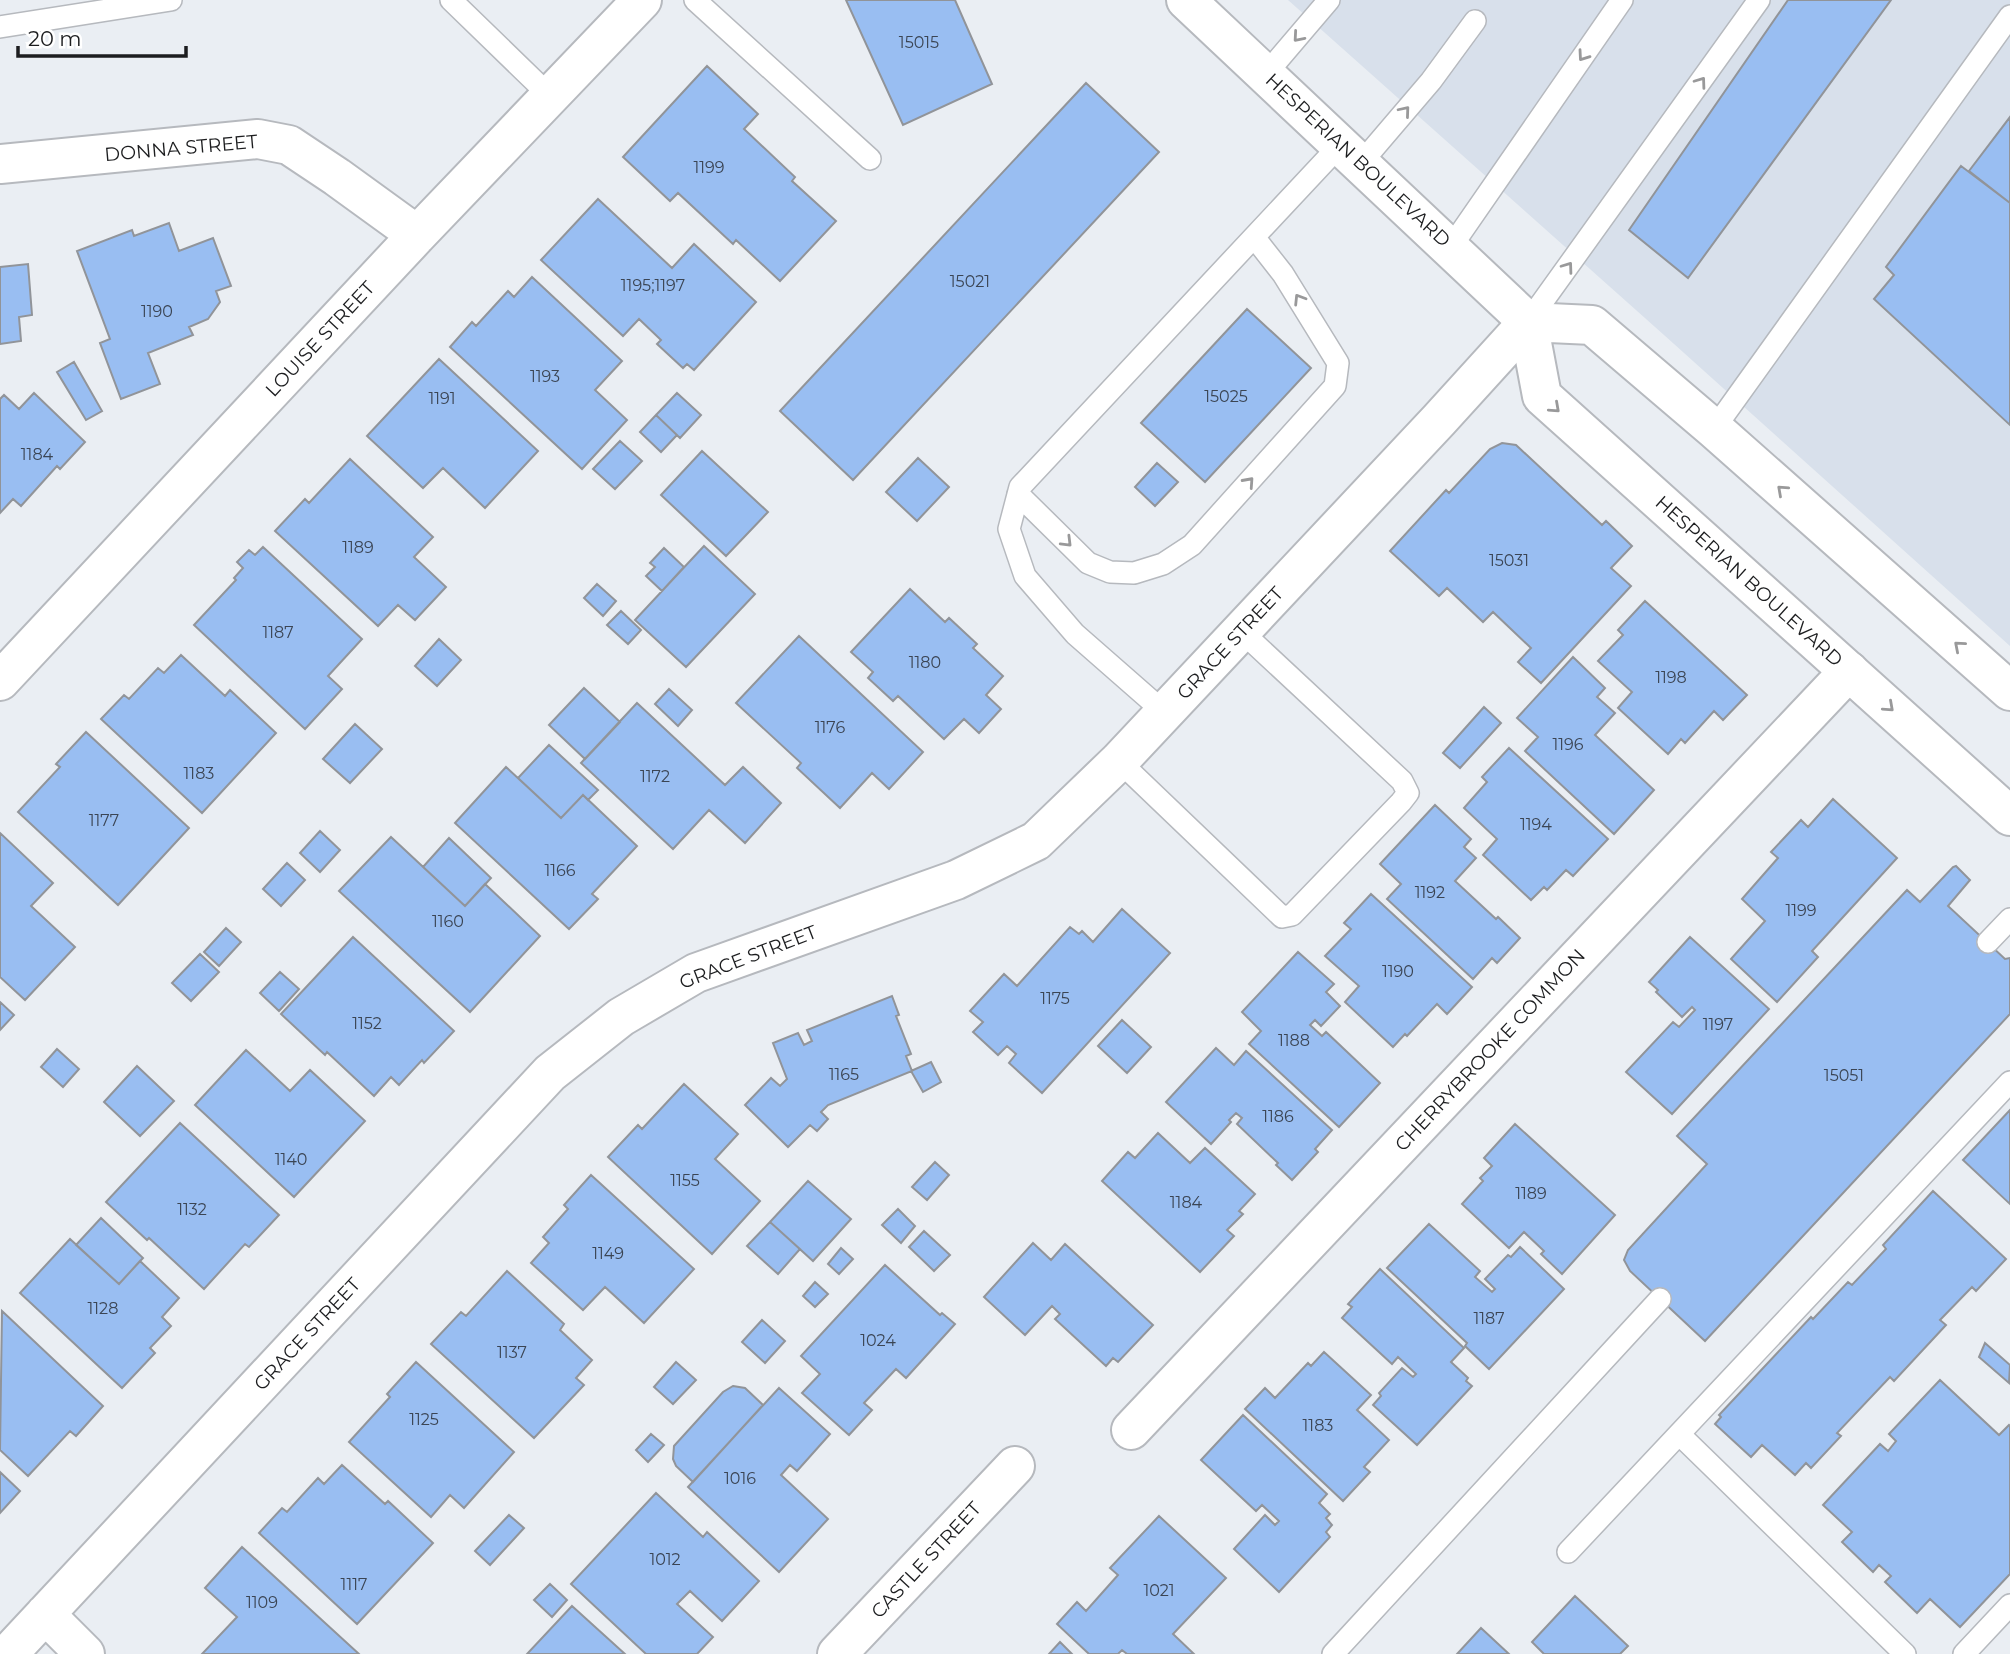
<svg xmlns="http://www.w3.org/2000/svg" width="2010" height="1654" viewBox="0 0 2010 1654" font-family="Montserrat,sans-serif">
  <rect width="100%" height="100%" fill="#eaeef3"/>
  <path fill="#d8e0eb" d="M1288 0H2010V646L1664 335Z"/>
  <path fill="#99bef2" stroke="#919499" stroke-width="2" d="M846 0H955L992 84 903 125Z
    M1788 0H1891L1688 278 1629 230Z
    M707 66 758 114 744 129 795 177 792 181 836 221 780 281 736 240 733 244 678 193 670 201 623 157Z
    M1086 83 1159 152 853 480 780 411Z
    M2010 117V203L1969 171Z
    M1961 166 2010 203V425L1874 299 1894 275 1886 267Z
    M598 199 672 268 694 244 756 302 694 370 687 364 683 368 657 344 661 340 639 319 623 336 541 260Z
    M169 223 179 251 213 238 231 286 216 291 220 302 208 319 189 327 193 335 148 353 160 384 121 399 100 343 110 339 77 251 132 230 134 236Z
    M28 264 32 315 19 317 21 341 0 344V267Z
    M532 277 622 361 595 390 627 420 582 469 450 347 472 322 476 326 508 291 514 297Z
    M1247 309 1311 368 1205 482 1141 423Z
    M439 359 538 451 485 508 443 468 423 488 367 436Z
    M74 362 102 411 86 420 57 372Z
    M34 393 85 442 60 469 57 466 21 506 13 499 0 513V399L4 395 19 409Z
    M677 393 701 415 680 438 656 415Z
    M656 415 677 435 661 452 640 432Z
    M620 441 642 461 615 489 593 469Z
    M1502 443 1516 445 1602 525 1606 521 1632 546 1611 568 1631 586 1541 683 1518 662 1531 648 1493 612 1483 622 1447 588 1439 596 1390 551 1446 490 1449 493 1490 449Z
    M702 451 768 512 726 556 661 495Z
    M918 458 949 487 917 521 886 492Z
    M350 459 433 537 414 557 446 587 415 620 398 605 378 626 275 531 305 499 309 503Z
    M1157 463 1178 482 1155 506 1135 487Z
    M704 546 755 594 686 667 635 620Z
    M263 547 362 639 328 676 342 689 305 729 194 625 236 580 234 578 243 568 237 562 249 550 255 555Z
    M664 548 684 567 662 591 646 576 655 567 650 563Z
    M597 584 616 601 603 616 584 598Z
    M910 589 945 622 949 618 977 644 973 648 1003 676 986 695 1001 709 979 733 964 719 944 739 898 696 893 701 868 678 873 672 851 652Z
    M1645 601 1747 695 1723 720 1714 711 1685 743 1681 739 1668 754 1618 708 1632 692 1598 661 1623 635 1618 630Z
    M621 611 641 630 628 644 607 625Z
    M799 636 923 752 889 789 872 773 840 808 797 768 801 763 736 703Z
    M439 639 461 660 437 686 415 666Z
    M181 655 225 696 230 690 276 733 202 813 101 719 124 695 129 699 158 668 164 673Z
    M1573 657 1605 688 1597 697 1615 713 1595 735 1654 790 1614 834 1525 751 1538 737 1517 718Z
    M584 688 620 722 585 759 549 725Z
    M669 689 692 710 678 726 655 704Z
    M637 703 725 785 743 767 781 803 745 843 709 810 673 849 581 763Z
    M1484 707 1501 723 1460 768 1443 753Z
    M355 724 382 749 350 783 323 759Z
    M86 732 189 828 118 905 18 812 60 767 56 764Z
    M549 745 598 790 588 800 583 795 561 818 518 778Z
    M1509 748 1608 839 1573 876 1566 870 1547 890 1544 887 1531 900 1483 855 1497 839 1464 808 1487 782 1482 777Z
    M506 767 561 818 583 795 637 846 592 894 598 899 569 929 455 823Z
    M1833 799 1897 858 1812 951 1818 957 1777 1002 1731 959 1765 921 1742 899 1778 858 1771 852 1801 820 1808 827Z
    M1435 805 1471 839 1464 847 1476 858 1455 881 1496 919 1498 917 1520 938 1497 963 1492 958 1473 979 1387 899 1401 884 1380 864Z
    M320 831 340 850 320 872 300 853Z
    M0 833 53 883 31 906 75 947 25 1000 0 977Z
    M391 837 465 906 485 884 540 936 470 1012 339 891Z
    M449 838 491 878 465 906 423 867Z
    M287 863 305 880 281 906 263 889Z
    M1956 866 1970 880 1948 906 2005 959 2010 958V1014L1705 1341 1630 1271 1624 1260 1628 1250 1707 1164 1677 1136 1907 890 1920 902 1953 867Z
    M1371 894 1472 987 1447 1014 1437 1004 1407 1036 1405 1034 1393 1047 1345 1002 1359 986 1325 956 1351 929 1344 923Z
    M1122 909 1170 953 1042 1093 1009 1063 1016 1054 1007 1046 998 1055 973 1032 983 1022 970 1011 1004 974 1017 986 1070 927 1079 934 1082 931 1093 942Z
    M226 928 241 942 219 966 204 952Z
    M353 937 454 1031 424 1063 422 1060 399 1085 391 1077 374 1096 327 1052 325 1055 281 1014Z
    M1690 937 1769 1009 1672 1114 1626 1072 1673 1022 1679 1027 1695 1010 1692 1007 1682 1017 1656 992 1658 990 1649 982Z
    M1298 952 1334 984 1326 992 1340 1006 1321 1026 1315 1020 1310 1025 1322 1036 1326 1032 1380 1083 1339 1127 1249 1044 1261 1031 1242 1012Z
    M200 954 219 972 191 1001 172 983Z
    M280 972 299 989 279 1011 260 993Z
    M892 996 899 1015 896 1016 911 1054 906 1056 912 1071 828 1105 821 1112 828 1119 817 1131 810 1125 788 1147 745 1105 771 1078 780 1086 787 1079 773 1043 798 1033 804 1045 812 1041 807 1030Z
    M0 1002 14 1015 0 1030Z
    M1122 1020 1151 1047 1127 1073 1098 1046Z
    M1216 1048 1234 1065 1246 1051 1332 1130 1315 1149 1318 1152 1292 1180 1276 1165 1278 1163 1237 1124 1242 1118 1236 1113 1229 1120 1231 1122 1211 1144 1166 1102Z
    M57 1049 79 1069 63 1087 41 1067Z
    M246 1050 290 1091 310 1070 365 1121 294 1197 195 1105Z
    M931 1062 941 1082 923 1092 911 1071Z
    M137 1066 174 1101 140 1136 104 1102Z
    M684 1084 738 1134 715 1159 760 1201 712 1254 608 1157 638 1125 642 1129Z
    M2010 1110V1204L1963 1160Z
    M180 1123 279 1215 249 1247 245 1244 204 1289 149 1238 147 1240 106 1202Z
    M1515 1124 1615 1215 1562 1274 1541 1254 1544 1251 1524 1232 1509 1248 1462 1204 1483 1181 1480 1178 1492 1166 1484 1158Z
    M1158 1133 1190 1163 1205 1148 1255 1194 1239 1211 1243 1214 1227 1230 1234 1236 1200 1272 1102 1181 1128 1152 1135 1158Z
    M935 1162 949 1175 927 1200 912 1187Z
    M591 1175 694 1269 644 1323 605 1287 583 1310 531 1263 549 1243 543 1237 568 1209 564 1205Z
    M808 1181 851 1219 813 1261 770 1222Z
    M1933 1191 2006 1259 1976 1291 1972 1287 1940 1320 1946 1325 1894 1381 1890 1377 1837 1433 1841 1436 1811 1468 1806 1463 1795 1475 1762 1445 1751 1457 1715 1424 1721 1417 1719 1415 1811 1317 1813 1319 1848 1282 1852 1285 1886 1249 1883 1245Z
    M898 1209 915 1226 901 1243 882 1225Z
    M101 1218 143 1258 119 1284 76 1245Z
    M770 1222 800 1249 778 1274 747 1246Z
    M1429 1224 1480 1271 1475 1277 1492 1292 1495 1289 1485 1279 1508 1255 1511 1257 1520 1247 1564 1289 1489 1369 1465 1346 1467 1343 1387 1268Z
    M924 1231 950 1255 934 1271 909 1247Z
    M70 1239 119 1284 140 1261 179 1298 162 1317 171 1326 150 1348 155 1353 122 1388 20 1293Z
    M1033 1243 1051 1260 1065 1244 1153 1325 1118 1362 1113 1358 1106 1366 1055 1319 1060 1314 1052 1306 1025 1335 984 1297Z
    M841 1248 853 1259 839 1274 828 1264Z
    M885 1265 940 1315 942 1313 955 1324 906 1378 896 1369 864 1403 872 1410 849 1435 802 1393 820 1374 801 1356Z
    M1380 1269 1464 1348 1451 1362 1468 1378 1466 1381 1472 1386 1417 1445 1373 1405 1381 1396 1379 1393 1402 1368 1413 1377 1416 1374 1398 1357 1392 1364 1342 1318 1352 1307 1348 1304Z
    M507 1271 564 1324 560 1330 592 1360 576 1378 584 1385 534 1438 431 1344 461 1312 466 1316Z
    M815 1282 828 1294 815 1307 803 1296Z
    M2 1311 103 1406 76 1436 70 1431 28 1476 0 1450Z
    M762 1320 785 1341 765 1363 742 1342Z
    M1985 1343 2010 1365 2009 1383 1979 1357Z
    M1324 1352 1371 1395 1357 1410 1389 1440 1364 1467 1370 1472 1343 1501 1245 1409 1265 1388 1275 1398 1308 1363 1311 1366Z
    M416 1362 514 1452 464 1508 450 1495 431 1517 349 1442 390 1397 387 1394Z
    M676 1362 696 1380 673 1404 654 1387Z
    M1940 1380 1999 1435 2009 1425 2010 1426V1574L1960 1627 1930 1599 1917 1613 1885 1582 1891 1576 1879 1565 1873 1572 1842 1542 1852 1532 1823 1505 1880 1444 1888 1451 1896 1441 1889 1434Z
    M733 1386 745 1388 763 1405 693 1482 676 1466 673 1459 674 1446 723 1392Z
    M779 1388 830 1434 797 1471 790 1465 781 1475 828 1519 779 1572 688 1487Z
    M1243 1415 1327 1494 1319 1503 1330 1514 1326 1518 1332 1525 1326 1532 1330 1537 1279 1592 1234 1549 1265 1515 1275 1525 1279 1521 1262 1505 1256 1511 1201 1460Z
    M651 1434 664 1445 648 1462 636 1450Z
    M342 1465 385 1504 388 1501 433 1543 357 1624 259 1533 282 1508 287 1512 318 1478 324 1484Z
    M0 1472 20 1491 0 1513Z
    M656 1493 703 1537 707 1532 759 1581 722 1621 690 1591 677 1604 713 1637 697 1654H646L571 1584Z
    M509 1515 524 1528 490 1565 475 1551Z
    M1159 1516 1226 1578 1173 1634 1194 1654H1127L1122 1650 1118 1654H1089L1057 1624 1077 1602 1086 1611 1118 1575 1110 1568Z
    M242 1547 359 1654H202L237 1617 205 1588Z
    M550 1584 567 1600 552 1617 534 1600Z
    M1575 1596 1628 1646 1620 1654H1544L1532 1642Z
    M572 1606 625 1654H527Z
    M1481 1628 1509 1654H1457Z
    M1060 1642 1072 1654H1049Z"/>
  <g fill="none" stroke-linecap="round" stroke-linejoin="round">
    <defs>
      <path id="service" d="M451 0 550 96
        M695 0 870 159
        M0 27 171 0
        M1266 74 1329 0
        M1361 163 1431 81 1475 21
        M1451 247 1622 0
        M1528 322 1759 0
        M1714 429 2010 16
        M1018 494 1088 563 1110 572 1134 573 1163 564 1192 545 1335 386 1338 363 1283 274 1254 237
        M1164 712 1075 634 1025 576 1009 529 1020 487 1341 144
        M1119 761 1282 917 1292 915 1401 802 1408 793 1402 781 1241 631
        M1988 942 2010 919
        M1679 1434 1905 1654
        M1568 1552 2010 1082
        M1333 1654 1660 1299
        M1964 1654 2010 1605"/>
      <path id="minor" d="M0 164 258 139 289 145 337 177 417 235
        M0 681 417 235 642 0
        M1131 1430 1849 671
        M45 1614 85 1654
        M8 1654 550 1073 621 1017 696 973 956 880 1036 841 1119 761 1439 420 1528 322
        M837 1654 1015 1466"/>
      <path id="primary" d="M1186 0 1528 322 1542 396 2010 816
        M1528 322 1592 325 1714 429 2010 691"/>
    </defs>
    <use href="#service" stroke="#b6b9be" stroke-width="24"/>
    <use href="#minor" stroke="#b6b9be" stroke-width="42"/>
    <use href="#primary" stroke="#b6b9be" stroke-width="42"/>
    <use href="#service" stroke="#fff" stroke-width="21"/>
    <use href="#minor" stroke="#fff" stroke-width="38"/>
    <use href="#primary" stroke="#fff" stroke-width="38"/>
  </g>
  <defs><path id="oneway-chevron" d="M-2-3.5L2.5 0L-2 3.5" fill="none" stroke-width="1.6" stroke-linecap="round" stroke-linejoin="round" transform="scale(1.75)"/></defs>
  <g stroke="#99999a">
    <use href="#oneway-chevron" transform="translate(1298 37) rotate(131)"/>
    <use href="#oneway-chevron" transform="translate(1583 56) rotate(125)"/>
    <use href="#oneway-chevron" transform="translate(1701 82) rotate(-54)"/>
    <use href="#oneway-chevron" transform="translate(1405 111) rotate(-50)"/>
    <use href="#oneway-chevron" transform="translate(1568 267) rotate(-54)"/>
    <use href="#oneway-chevron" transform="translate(1299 299) rotate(-122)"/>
    <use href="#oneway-chevron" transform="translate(1555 408) rotate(42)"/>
    <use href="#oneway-chevron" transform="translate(1249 482) rotate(-48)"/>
    <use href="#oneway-chevron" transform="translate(1782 490) rotate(-138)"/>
    <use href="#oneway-chevron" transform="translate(1067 542) rotate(45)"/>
    <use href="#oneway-chevron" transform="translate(1959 646) rotate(-139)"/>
    <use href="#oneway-chevron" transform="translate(1889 707) rotate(42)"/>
  </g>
  <g text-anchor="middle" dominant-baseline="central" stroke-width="7" stroke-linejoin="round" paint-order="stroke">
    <g font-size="16" fill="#3b4554">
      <text x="919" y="42">15015</text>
      <text x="709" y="167">1199</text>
      <text x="970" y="281">15021</text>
      <text x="653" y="285">1195;1197</text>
      <text x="157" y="311">1190</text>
      <text x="545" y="376">1193</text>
      <text x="1226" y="396">15025</text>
      <text x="442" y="398">1191</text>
      <text x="37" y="454">1184</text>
      <text x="358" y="547">1189</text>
      <text x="1509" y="560">15031</text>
      <text x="278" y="632">1187</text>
      <text x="925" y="662">1180</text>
      <text x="1671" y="677">1198</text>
      <text x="830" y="727">1176</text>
      <text x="1568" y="744">1196</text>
      <text x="199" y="773">1183</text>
      <text x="655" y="776">1172</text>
      <text x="104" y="820">1177</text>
      <text x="1536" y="824">1194</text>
      <text x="560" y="870">1166</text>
      <text x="1430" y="892">1192</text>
      <text x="1801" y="910">1199</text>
      <text x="448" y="921">1160</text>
      <text x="1398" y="971">1190</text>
      <text x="1055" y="998">1175</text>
      <text x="367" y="1023">1152</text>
      <text x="1718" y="1024">1197</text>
      <text x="1294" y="1040">1188</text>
      <text x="844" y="1074">1165</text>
      <text x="1844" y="1075">15051</text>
      <text x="1278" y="1116">1186</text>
      <text x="291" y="1159">1140</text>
      <text x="685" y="1180">1155</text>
      <text x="1531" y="1193">1189</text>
      <text x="1186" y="1202">1184</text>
      <text x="192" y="1209">1132</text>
      <text x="608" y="1253">1149</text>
      <text x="103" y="1308">1128</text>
      <text x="1489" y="1318">1187</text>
      <text x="878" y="1340">1024</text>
      <text x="512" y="1352">1137</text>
      <text x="424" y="1419">1125</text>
      <text x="1318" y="1425">1183</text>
      <text x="740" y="1478">1016</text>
      <text x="665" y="1559">1012</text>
      <text x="354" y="1584">1117</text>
      <text x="1159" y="1590">1021</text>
      <text x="262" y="1602">1109</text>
    </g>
    <g font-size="19" fill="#1c1d1f" stroke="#fff">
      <text transform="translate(181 148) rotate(-5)">DONNA STREET</text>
      <text transform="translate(1358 160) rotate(43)">HESPERIAN BOULEVARD</text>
      <text transform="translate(320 339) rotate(-47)">LOUISE STREET</text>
      <text transform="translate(1749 581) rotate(42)">HESPERIAN BOULEVARD</text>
      <text transform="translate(1230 643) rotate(-47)">GRACE STREET</text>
      <text transform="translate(748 957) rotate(-21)">GRACE STREET</text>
      <text transform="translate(1490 1050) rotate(-47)">CHERRYBROOKE COMMON</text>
      <text transform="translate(307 1334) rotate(-47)">GRACE STREET</text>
      <text transform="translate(926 1560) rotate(-47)">CASTLE STREET</text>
    </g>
  </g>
  <path d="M18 46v10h168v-10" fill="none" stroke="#1c1d1f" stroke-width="3.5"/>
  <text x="28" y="46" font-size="21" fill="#1c1d1f" stroke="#ffffff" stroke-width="5" paint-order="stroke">20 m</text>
</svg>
